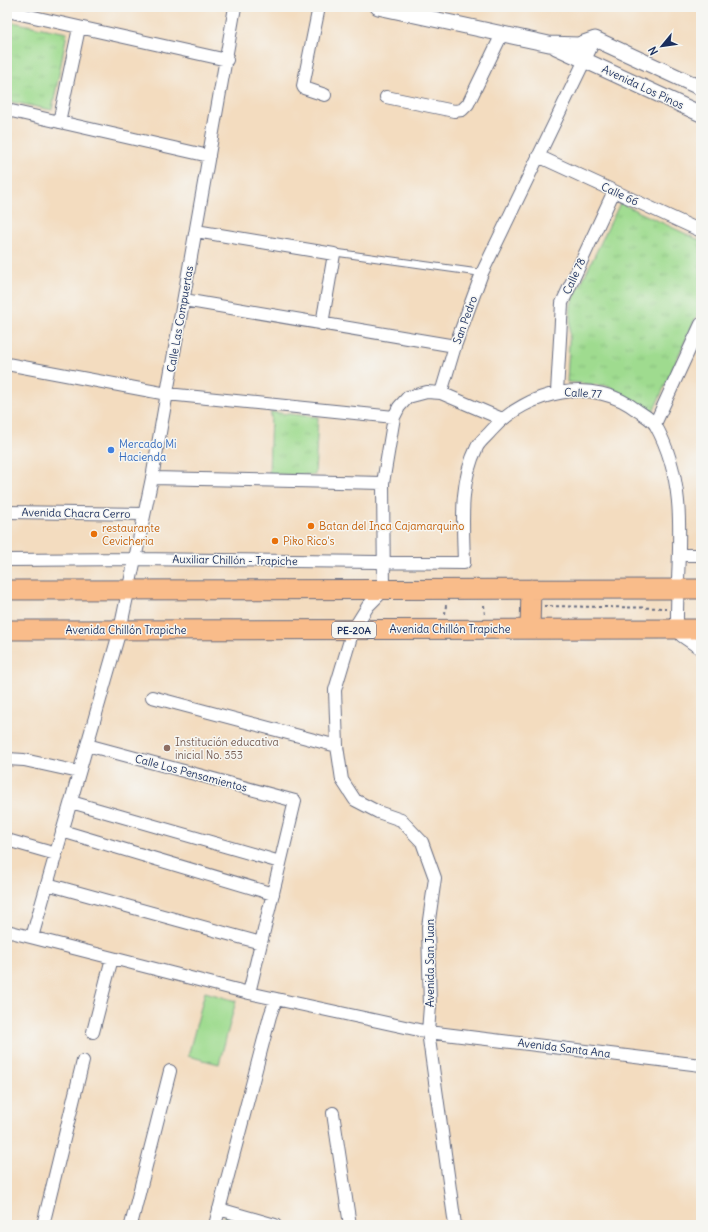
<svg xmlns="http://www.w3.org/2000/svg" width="708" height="1232" viewBox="0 0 708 1232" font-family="Delius,sans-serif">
  <defs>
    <pattern id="park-tufts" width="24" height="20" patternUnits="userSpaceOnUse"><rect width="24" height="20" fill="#9fdb8f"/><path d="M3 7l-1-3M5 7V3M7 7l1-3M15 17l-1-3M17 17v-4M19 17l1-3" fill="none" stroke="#88bc7e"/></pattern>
  </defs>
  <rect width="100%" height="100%" fill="#f6f6f2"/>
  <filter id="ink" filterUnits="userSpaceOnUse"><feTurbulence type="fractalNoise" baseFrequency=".025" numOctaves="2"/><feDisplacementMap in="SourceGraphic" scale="8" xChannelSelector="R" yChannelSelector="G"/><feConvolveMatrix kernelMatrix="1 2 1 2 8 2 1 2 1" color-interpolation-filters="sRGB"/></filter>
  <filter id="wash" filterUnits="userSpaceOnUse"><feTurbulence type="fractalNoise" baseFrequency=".012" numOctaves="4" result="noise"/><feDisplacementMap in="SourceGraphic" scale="16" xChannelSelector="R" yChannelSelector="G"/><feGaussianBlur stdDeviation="0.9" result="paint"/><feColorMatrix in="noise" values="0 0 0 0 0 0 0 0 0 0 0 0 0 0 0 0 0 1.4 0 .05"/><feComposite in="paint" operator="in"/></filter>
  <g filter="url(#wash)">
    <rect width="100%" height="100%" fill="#f3dcbf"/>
    <path fill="url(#park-tufts)" stroke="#5d8576" d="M7 21 67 33 52 110 7 101Z
      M620 203 701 241V306L653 412 609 386 567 382 571 304Z
      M271 412 318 417 315 475 269 474Z
      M224 1215 264 1225H221Z"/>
    <path fill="#9fdb8f" stroke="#5d8576" d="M205 992 236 1001 219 1064 188 1056Z"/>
  </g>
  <g filter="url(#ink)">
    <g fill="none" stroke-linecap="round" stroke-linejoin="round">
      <defs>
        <path id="service" d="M334 254 339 253 482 273"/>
        <path id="minor" d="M319 7 303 86 304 88 325 95
          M7 11 227 60
          M386 97 454 111 462 110 468 104 502 34
          M7 110 209 156
          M59 122 79 28
          M538 156 701 231
          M196 231 334 254 322 324
          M184 300 455 346
          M7 364 167 394 394 417
          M557 392 562 303 614 191
          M441 393 502 419
          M655 424 701 324
          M152 478 383 483
          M7 512 144 514
          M680 555H701
          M7 560 135 559 464 563C463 523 459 483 477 447 480 441 487 436 491 431 527 390 594 376 638 411 644 415 653 420 656 426 691 490 676 557 677 625L682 636 701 649
          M152 697 337 746
          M87 745 295 801 249 993
          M7 759 24 760 79 772
          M71 802 280 862
          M62 831 273 894
          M7 840 56 854
          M47 884 261 943
          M7 931 249 993 428 1032 701 1065
          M32 937 120 630 152 478 235 7
          M93 1032 112 958
          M333 1113 350 1225
          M219 1209 275 1225
          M43 1225 83 1061
          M131 1225 170 1071
          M215 1225 270 1016 276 999
          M455 1225 428 1032 430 1006 428 927 435 878 422 842 401 820 378 812 355 800 342 780 337 746 335 690 353 630 368 606 384 590 383 483 394 417 399 407 408 397 427 392 441 393 455 346 482 273 595 39"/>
        <path id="tertiary" d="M378 7 549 44 578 45 595 39 701 88
          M556 47 701 114"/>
        <path id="primary" d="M7 590 701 589
          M530 629 531 589
          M7 630 701 629"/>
      </defs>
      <use href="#service" stroke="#676c80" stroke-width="8"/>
      <use href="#minor" stroke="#676c80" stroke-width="14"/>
      <use href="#tertiary" stroke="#676c80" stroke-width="17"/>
      <use href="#primary" stroke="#676c80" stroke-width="21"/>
      <path stroke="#676c80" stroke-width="2" stroke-dasharray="3 3" stroke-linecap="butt" d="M484 605 485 616
        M544 606 666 608
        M445 614 446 605"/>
      <use href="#service" stroke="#fff" stroke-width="6"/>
      <use href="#minor" stroke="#fff" stroke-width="12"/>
      <use href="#tertiary" stroke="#fff" stroke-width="15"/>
      <use href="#primary" stroke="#f9bc8a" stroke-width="19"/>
    </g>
  </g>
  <circle fill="#3f7fe0" stroke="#f6f6f2" stroke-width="1.5" cx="111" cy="450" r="4"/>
  <g fill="#e8710a" stroke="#f6f6f2" stroke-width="1.5">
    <circle cx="311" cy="526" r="4"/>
    <circle cx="94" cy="534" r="4"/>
    <circle cx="275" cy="541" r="4"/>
  </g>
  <circle fill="#8d6e63" stroke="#f6f6f2" stroke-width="1.5" cx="167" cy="748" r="4"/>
  <g text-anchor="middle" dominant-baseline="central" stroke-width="3" stroke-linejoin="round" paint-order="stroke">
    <rect fill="#f6f6f2" stroke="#5d6b8a" stroke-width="1" x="332" y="622" width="44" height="16" rx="3"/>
    <g font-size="10" font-weight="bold" fill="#1b2f5e">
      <text x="354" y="630">PE-20A</text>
    </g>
    <g font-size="11" fill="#1b2f5e" stroke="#f6f6f2">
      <text transform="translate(643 87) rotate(25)">Avenida Los Pinos</text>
      <text transform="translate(620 194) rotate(25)">Calle 66</text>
      <text transform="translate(574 276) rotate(-65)">Calle 78</text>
      <text transform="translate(180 319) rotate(-80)">Calle Las Compuertas</text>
      <text transform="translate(465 320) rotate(-70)">San Pedro</text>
      <text transform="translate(583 393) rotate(3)">Calle 77</text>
      <text transform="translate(76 513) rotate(1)">Avenida Chacra Cerro</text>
      <text transform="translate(235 560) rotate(1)">Auxiliar Chillón - Trapiche</text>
      <text x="450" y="629">Avenida Chillón Trapiche</text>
      <text x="126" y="630">Avenida Chillón Trapiche</text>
      <text transform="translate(191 773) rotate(15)">Calle Los Pensamientos</text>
      <text transform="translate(430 963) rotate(-90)">Avenida San Juan</text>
      <text transform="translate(564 1048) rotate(7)">Avenida Santa Ana</text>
    </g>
    <g font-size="11" fill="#366cbe" stroke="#f6f6f2" text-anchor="start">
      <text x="119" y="444">Mercado Mi<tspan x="119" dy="13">Hacienda</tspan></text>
    </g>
    <g font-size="11" fill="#c56008" stroke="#f6f6f2" text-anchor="start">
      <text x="319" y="526">Batan del Inca Cajamarquino</text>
      <text x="102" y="528">restaurante<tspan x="102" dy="13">Cevicheria</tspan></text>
      <text x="283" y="541">Piko Rico's</text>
    </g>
    <g font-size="11" fill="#785e54" stroke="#f6f6f2" text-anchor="start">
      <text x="175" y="742">Institución educativa<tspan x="175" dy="13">inicial No. 353</tspan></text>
    </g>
  </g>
  <rect width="708" height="1232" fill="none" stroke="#f6f6f2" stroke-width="24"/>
  <g transform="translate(662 46) rotate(241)" stroke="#f6f6f2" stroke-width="3" paint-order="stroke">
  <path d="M0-3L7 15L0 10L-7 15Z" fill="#1b2f5e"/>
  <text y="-6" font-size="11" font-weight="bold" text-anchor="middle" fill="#1b2f5e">N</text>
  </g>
</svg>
